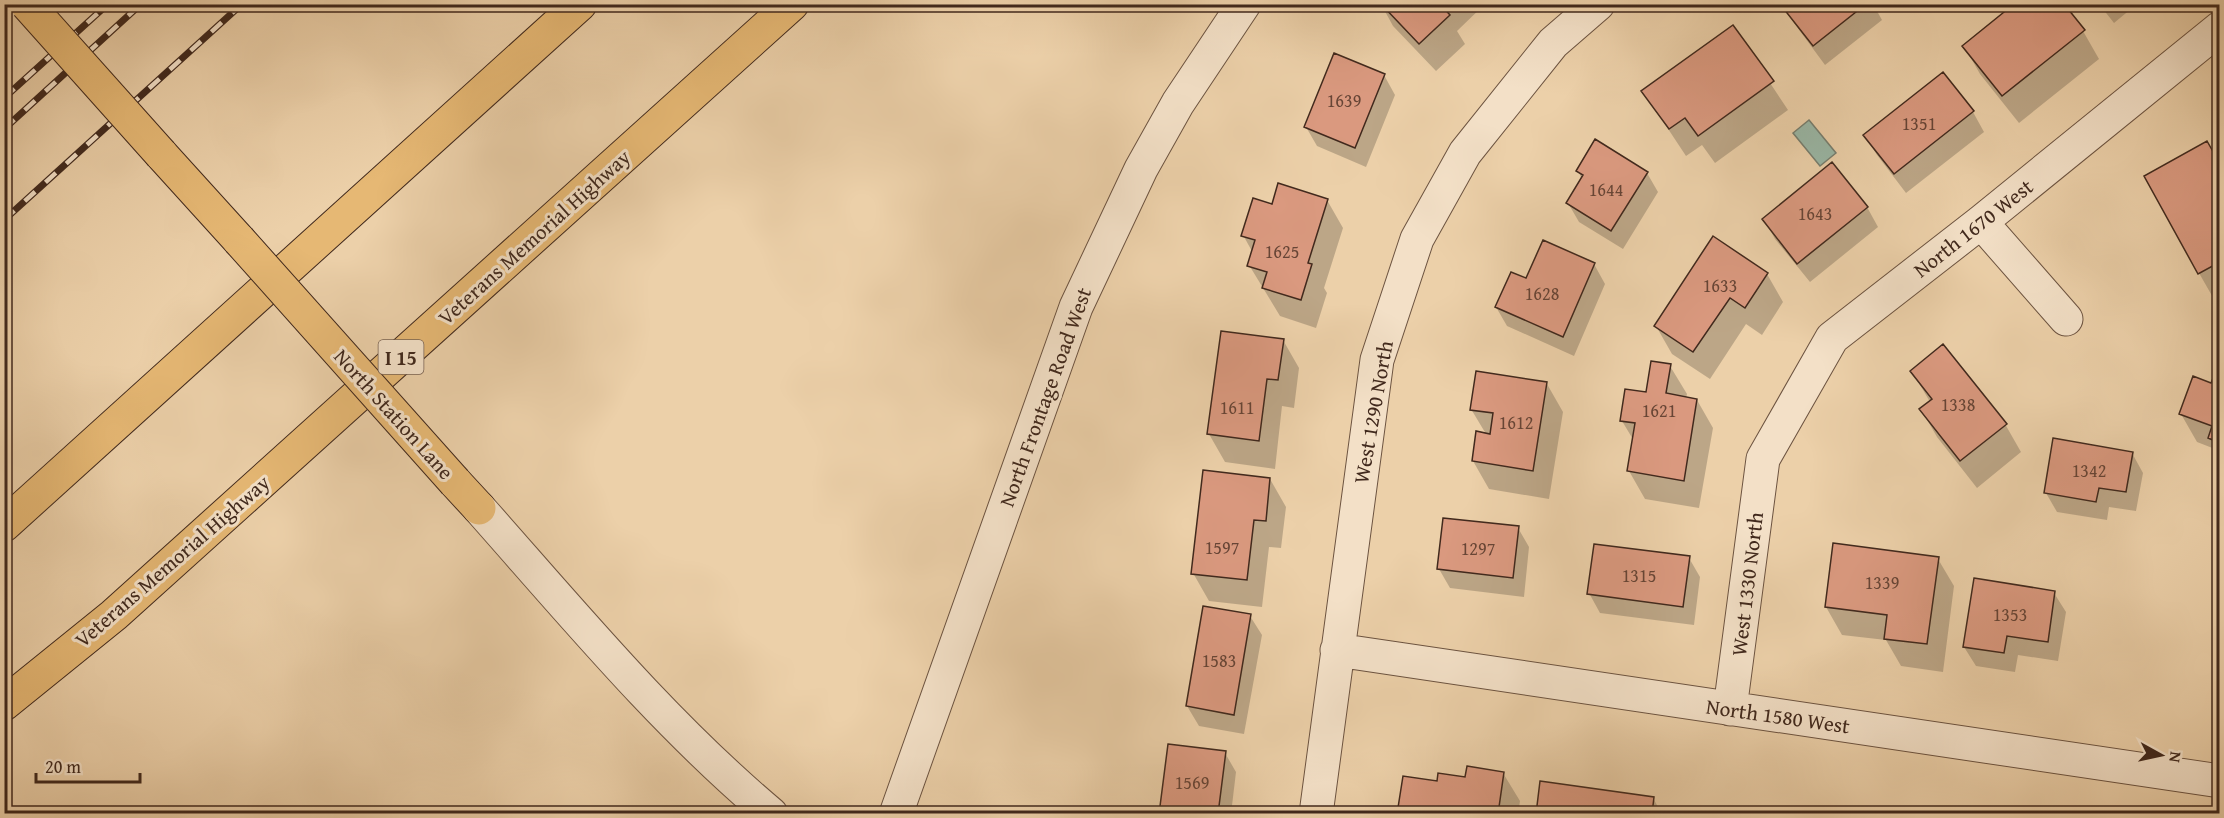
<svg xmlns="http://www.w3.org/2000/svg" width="2224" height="818" viewBox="0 0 2224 818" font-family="'Gentium Book Plus',serif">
  <rect width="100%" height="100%" fill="#ecd0a9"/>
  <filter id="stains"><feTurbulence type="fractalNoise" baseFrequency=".00333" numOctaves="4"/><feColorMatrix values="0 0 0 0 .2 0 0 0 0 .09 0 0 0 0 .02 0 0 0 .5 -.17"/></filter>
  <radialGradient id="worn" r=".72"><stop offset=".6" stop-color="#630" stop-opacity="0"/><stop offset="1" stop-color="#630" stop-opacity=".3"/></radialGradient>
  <path fill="#99b7a6" stroke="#767e6f" stroke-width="1.5" d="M1809 120 1836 153 1820 166 1793 133Z"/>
  <path fill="#0003" d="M1381 4H1485L1457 31 1465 44 1436 71 1393 26Z
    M1780 4H1873L1882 20 1825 65Z
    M2099 4H2137L2114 23Z
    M1733 27 1788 110 1715 163 1702 145 1686 156 1643 91Z
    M2083 31 2099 59 2019 123 1980 74 1964 46Z
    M1943 74 1973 112 1984 132 1906 193 1877 155 1865 136Z
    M1384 75 1395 95 1366 167 1317 146 1306 127Z
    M2220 166V298L2215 301 2199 273Z
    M1578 171 1647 173 1658 192 1623 249 1579 222 1568 203 1582 179Z
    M1327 200 1343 228 1324 288 1327 293 1316 328 1280 316 1249 265 1253 253 1243 235 1273 206Z
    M1867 207 1878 227 1810 282 1775 239 1764 219Z
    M1594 264 1605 284 1574 356 1507 326 1496 307 1527 280Z
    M1767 274 1783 302 1762 335 1746 324 1710 379 1672 354 1656 326Z
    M1283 340 1299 368 1294 408 1282 406 1275 469 1225 462 1209 434Z
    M2220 365V456L2215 449 2197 442 2181 414 2212 385Z
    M1670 366 1687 394 1686 398 1697 400 1713 428 1699 508 1645 499 1629 471 1634 441 1622 421Z
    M1912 371 2005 424 2021 452 1977 488 1937 437 1921 409 1930 402Z
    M1547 384 1563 412 1549 499 1489 489 1473 461 1478 433 1486 434 1471 409Z
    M2132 453 2143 473 2136 511 2109 507 2107 520 2057 512 2046 493Z
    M1270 479 1286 507 1281 548 1269 547 1262 607 1209 601 1193 573Z
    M1518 528 1529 547 1524 597 1450 588 1439 569Z
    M1689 558 1700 577 1694 625 1600 613 1589 593Z
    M1938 559 1954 586 1943 672 1901 666 1886 640 1842 635 1826 607Z
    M2054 593 2066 612 2058 661 2018 655 2015 672 1976 666 1964 647Z
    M1250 616 1262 635 1244 734 1199 726 1187 706Z
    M1225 753 1236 772 1231 814H1161Z
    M1503 773 1520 801 1518 814H1399L1438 783Z
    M1653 798 1662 814H1538Z"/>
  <path fill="#da997f" stroke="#41291d" stroke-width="1.5" d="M1381 4H1440L1450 15 1419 44Z
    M1780 4H1866L1813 46Z
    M2014 4H2064L2085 30 2002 96 1962 46Z
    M1733 25 1774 81 1698 136 1685 118 1669 129 1641 91Z
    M1334 53 1385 74 1355 148 1304 127Z
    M1943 72 1974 111 1894 174 1863 135Z
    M1595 139 1648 172 1611 231 1566 203 1583 175 1576 171Z
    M2207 141 2220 164V262L2198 274 2144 176Z
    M1832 162 1868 207 1797 264 1762 219Z
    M1278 183 1328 199 1308 263 1312 264 1301 300 1262 288 1267 272 1247 266 1255 240 1241 236 1253 198 1272 204Z
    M1713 236 1768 273 1745 308 1730 298 1693 352 1654 326Z
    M1543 240 1595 263 1563 337 1495 307 1511 272 1526 278Z
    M1221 331 1284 339 1278 380 1267 379 1259 441 1207 434Z
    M1943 344 2007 424 1960 461 1919 409 1932 399 1910 371Z
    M1651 361 1671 364 1666 393 1697 399 1684 481 1627 471 1635 423 1620 421 1625 389 1646 392Z
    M2220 361V443L2208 438 2212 426 2179 414 2193 376 2211 383Z
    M1476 371 1547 382 1533 471 1472 461 1476 431 1490 434 1493 413 1470 410Z
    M2053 438 2133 452 2126 492 2099 488 2096 502 2044 493Z
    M1203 470 1270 478 1266 521 1254 520 1247 580 1191 574Z
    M1443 518 1519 526 1513 578 1437 569Z
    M1833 543 1939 557 1927 644 1884 639 1887 615 1825 607Z
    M1594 544 1690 556 1683 607 1587 594Z
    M1974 578 2055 591 2048 642 2007 636 2004 653 1963 647Z
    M1203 606 1251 614 1234 715 1186 706Z
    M1168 744 1226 751 1218 814H1159Z
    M1467 766 1504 772 1498 814H1397L1403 776 1437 781 1438 773 1465 777Z
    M1540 781 1654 797 1652 814H1536Z
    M1703 809 1744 814H1702Z"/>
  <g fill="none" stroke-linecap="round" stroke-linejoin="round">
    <defs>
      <path id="minor" d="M1981 222 2066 319
        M479 508C573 614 663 723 771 814
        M1337 650 2220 781
        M1730 709 1763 459 1832 338 1981 222 2220 28
        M896 814 1076 307 1141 169 1178 103 1244 4
        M1316 814 1377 360 1417 239 1465 153 1553 43 1598 4"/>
      <path id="major" d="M161 154 239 240
        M455 482 479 508"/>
      <path id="highway" d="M4 525 580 4
        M4 704 114 615 792 4"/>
    </defs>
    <use href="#minor" stroke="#6c5340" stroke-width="35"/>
    <use href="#major" stroke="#41291d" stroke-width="35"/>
    <use href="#highway" stroke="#41291d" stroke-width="35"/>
    <use href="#minor" stroke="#f3e0c7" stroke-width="33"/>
    <use href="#major" stroke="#e6b874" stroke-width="33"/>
    <use href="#highway" stroke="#e6b874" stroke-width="33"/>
    <defs>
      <path id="rail" d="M4 98 108 4
        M4 129 141 4
        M4 220 242 4"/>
    </defs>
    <use href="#rail" stroke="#41291d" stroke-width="7"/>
    <use href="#rail" stroke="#f3e0c7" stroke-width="4.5" stroke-dasharray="14" stroke-linecap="butt"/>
    <defs>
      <path id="major-bridge" d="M27 4 161 154
        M239 240 455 482"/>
    </defs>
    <use href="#major-bridge" stroke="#41291d" stroke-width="35" stroke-linecap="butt"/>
    <use href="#major-bridge" stroke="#e6b874" stroke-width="33"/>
  </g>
  <g text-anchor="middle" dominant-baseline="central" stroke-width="6" stroke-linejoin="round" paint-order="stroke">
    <g font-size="18" fill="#674536">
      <text x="1344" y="100">1639</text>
      <text x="1919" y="123">1351</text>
      <text x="1606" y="189">1644</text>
      <text x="1815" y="213">1643</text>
      <text x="1282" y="251">1625</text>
      <text x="1720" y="285">1633</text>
      <text x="1542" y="293">1628</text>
      <text x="1958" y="404">1338</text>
      <text x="1237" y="407">1611</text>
      <text x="1659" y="410">1621</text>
      <text x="1516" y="422">1612</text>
      <text x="2089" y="470">1342</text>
      <text x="1222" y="547">1597</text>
      <text x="1478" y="548">1297</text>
      <text x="1639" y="575">1315</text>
      <text x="1882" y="582">1339</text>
      <text x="2010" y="614">1353</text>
      <text x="1219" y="660">1583</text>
      <text x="1192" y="782">1569</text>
    </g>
    <rect fill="#f3e0c7" stroke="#766050" stroke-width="1.5" x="378.5" y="340" width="45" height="34" rx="4.5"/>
    <g font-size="20" font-weight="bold" fill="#41291d">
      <text x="401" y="357">I 15</text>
    </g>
    <g font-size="21" fill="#41291d" stroke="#f3e0c7">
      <text transform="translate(1973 228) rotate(-38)">North 1670 West</text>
      <text transform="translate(534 237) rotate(-42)">Veterans Memorial Highway</text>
      <text transform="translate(1045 397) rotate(-70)">North Frontage Road West</text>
      <text transform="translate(1373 412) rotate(-80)">West 1290 North</text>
      <text transform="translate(394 414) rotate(48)">North Station Lane</text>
      <text transform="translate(172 561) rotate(-41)">Veterans Memorial Highway</text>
      <text transform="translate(1747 584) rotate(-83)">West 1330 North</text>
      <text transform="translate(1778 716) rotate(8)">North 1580 West</text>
    </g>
  </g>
  <rect width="2224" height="818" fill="none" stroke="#ecd0a9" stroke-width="24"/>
  <rect x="6" y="6" width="2212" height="806" fill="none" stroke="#41291d" stroke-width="3"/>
  <rect x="12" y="12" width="2200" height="794" fill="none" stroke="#41291d" stroke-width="1.5"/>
  <g transform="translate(2161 755) rotate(98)" stroke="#f3e0c7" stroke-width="4.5" paint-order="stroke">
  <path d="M0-4.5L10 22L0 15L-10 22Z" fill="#41291d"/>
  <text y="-9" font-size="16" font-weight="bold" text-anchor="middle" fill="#41291d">N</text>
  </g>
  <path d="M36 773v9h104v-9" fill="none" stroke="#41291d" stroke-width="3"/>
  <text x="45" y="773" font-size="18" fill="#41291d" stroke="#f3e0c7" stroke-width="4.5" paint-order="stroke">20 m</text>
  <rect width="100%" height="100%" filter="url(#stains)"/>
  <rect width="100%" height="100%" fill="url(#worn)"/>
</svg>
